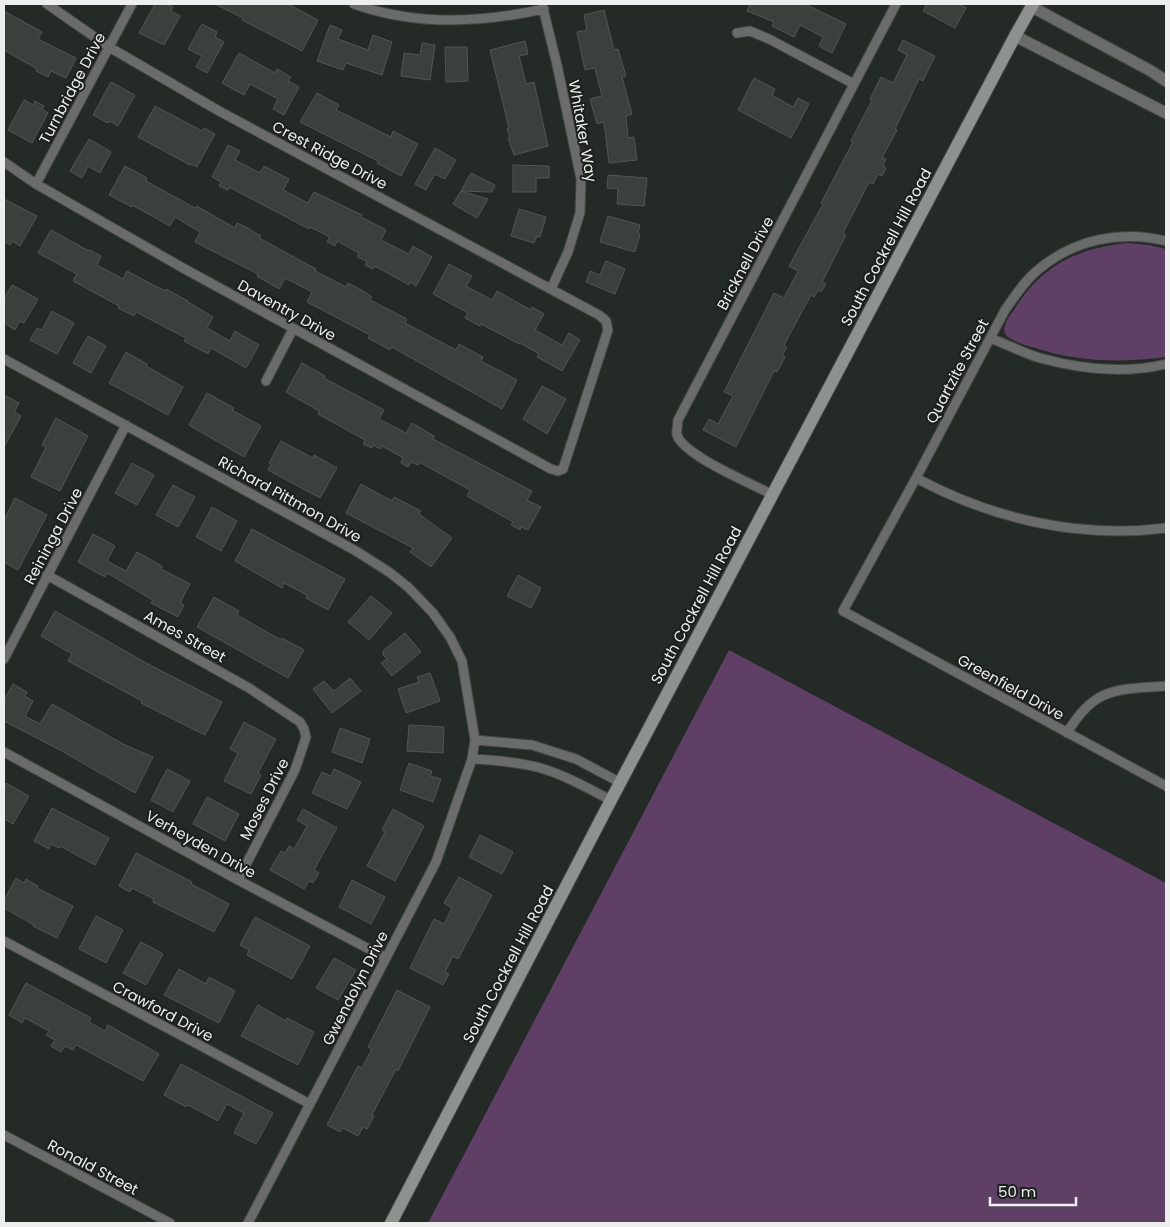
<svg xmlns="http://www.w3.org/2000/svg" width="1170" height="1227" viewBox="0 0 1170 1227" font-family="Poppins,sans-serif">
  <rect width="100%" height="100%" fill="#242a26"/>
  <path fill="#5f3f65" d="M1126 243 1149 245 1166 249V357C1121 363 1076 362 1032 347 1023 344 1012 342 1005 334 1002 325 1009 317 1014 310 1041 266 1075 249 1126 243Z
    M729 650 1166 883V1223H428Z"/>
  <path fill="#3a403c" stroke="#505652" d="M155 4H167L173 7 171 11 180 16 164 45 139 33Z
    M215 4H288L318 20 302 51 242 20 243 18Z
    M750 4H805L846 24 832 53 819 46 823 37 800 25 794 37 772 26 774 22 747 11Z
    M927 4H959L966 8 955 28 923 11Z
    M604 10 614 50 618 49 626 76 622 77 632 114 626 116 628 138 634 137 637 160 609 163 604 122 597 124 590 99 602 96 595 68 585 70 577 32 587 30 584 15Z
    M4 11 42 32 38 39 76 58 66 78 51 71 48 77 36 71 37 69 4 50Z
    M202 24 217 32 215 37 224 42 207 73 196 67 202 56 188 49Z
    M330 25 342 30 338 39 368 50 373 35 392 42 382 75 346 63 343 70 317 61Z
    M903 40 935 56 923 81 919 79 895 129 897 130 882 158 886 159 883 166 886 168 882 176 878 174 873 184 869 182 843 233 846 235 822 282 826 284 821 292 818 290 814 297 811 295 784 345 787 347 782 355 785 357 777 372 774 371 736 447 703 430 709 419 718 424 733 396 724 392 774 293 784 298 798 271 789 266 823 204 821 203 853 142 851 141 872 100 870 99 881 77 893 83 907 55 898 50Z
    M525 41 528 54 519 56 526 84 534 82 548 146 514 155 508 138H510L507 128H509L490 50Z
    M422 43 435 45 430 80 401 76 404 53 420 55Z
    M445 47H467L468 81 446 82Z
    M239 53 275 73 277 69 291 77 288 81 299 87 284 115 273 109 278 99 250 84 244 95 222 83Z
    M754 78 775 89 772 95 793 107 798 98 809 104 791 138 738 110Z
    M111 82 135 95 118 126 109 121 108 123 93 115Z
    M317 93 339 105 336 110 391 137 393 131 418 144 401 176 377 163 378 161 300 122Z
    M24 100 33 105 35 101 44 106 42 109 48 113 32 143 8 130Z
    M155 106 202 131 204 128 215 134 197 167 191 164 190 165 138 137Z
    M89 139 111 152 100 173 88 166 82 178 70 171Z
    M228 145 240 151 235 160 260 173 264 166 289 179 283 190 308 203 314 192 362 215 361 217 386 230 381 240 409 254 413 246 432 257 416 286 410 282 409 285 375 266 373 269 365 265 367 261 357 257 359 253 337 241 335 246 327 242 330 237 310 227 309 229 229 187 228 190 219 186 221 182 212 177Z
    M435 148 456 160 445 179 435 174 426 190 415 184Z
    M513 165 549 166V178H536V192H513Z
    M125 166 147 178 146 181 195 208 197 206 235 228 237 223 246 227 261 236 259 238 316 269 315 271 346 287 348 283 363 291 372 297 370 300 407 319 405 323 456 350 459 344 483 357 481 361 517 380 502 409 392 347 390 350 368 338 370 335 307 302 312 292 285 278 279 289 257 276 258 274 195 242 200 232 175 217 170 226 132 205V207L109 195Z
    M471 173 495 185 492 192 461 191Z
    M608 175 647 178 644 206 617 204 618 189 607 188Z
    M461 191 488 199 477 218 453 204Z
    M4 199 37 216 20 246 12 241 10 245 4 241Z
    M519 209 546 217 540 237 537 236 534 243 511 236Z
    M608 216 640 225 638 233 640 234 635 252 600 242Z
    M51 230 89 251 90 250 101 256 97 265 123 279 127 271 165 291 166 289 188 301V302L213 317 207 328 230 341 235 331 259 345 246 368 211 348 208 354 184 341 186 338 136 312 134 316 118 308 119 306 73 281 77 274 38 253Z
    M606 261 625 269 615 294 586 282 590 271 600 275Z
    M449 264 472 276 466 286 492 300 497 291 531 310 532 307 544 314 535 330 562 345 569 333 580 340 562 371 537 357 539 354 520 343 519 344 481 324 480 326 465 318 468 313 433 294Z
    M12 285 38 299 24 323 20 321 15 330 4 323V299Z
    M52 311 74 323 57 354 30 340 37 328 42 330Z
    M88 336 106 346 91 373 73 363Z
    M126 352 147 364 146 366 183 387 168 415 109 383Z
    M302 363 325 376 324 378 384 410 379 419 406 433 412 423 434 436 433 439 532 491 527 500 541 507 528 530 521 527 520 530 511 525 513 522 467 496 470 490 419 462 418 465 411 462 408 467 401 463 403 458 382 446 380 449 373 445 372 448 363 444 365 440 318 414 319 411 286 392Z
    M542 386 566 399 547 434 523 419Z
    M207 393 234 408 232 410 261 426 244 457 189 425Z
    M4 395 19 403 14 412 21 416 4 447Z
    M56 418 88 436 60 491 31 477 46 447 42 445Z
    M281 441 313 458 314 455 337 468 320 498 268 470 271 464 269 463Z
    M132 463 154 475 137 505 115 493Z
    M361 484 392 501 394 497 421 511 419 514 452 538 431 567 410 552 413 548 346 513Z
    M173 485 195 497 178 527 156 515Z
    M15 498 47 515 18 570 4 562V520Z
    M212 507 237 521 221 551 196 537Z
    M252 529 345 579 328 610 306 598 307 595 284 583 282 588 235 561Z
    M93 534 115 546 107 561 126 571 137 552 162 566 161 569 190 584 180 603 184 605 178 617 151 603 153 600 107 573 105 577 78 562Z
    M518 575 541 588 531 608 507 596Z
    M371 596 392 613 369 640 348 622Z
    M214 597 239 611 237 615 281 640 282 638 304 650 288 678 197 627Z
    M55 611 148 664 222 702 205 735 141 703 142 701 68 661 72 654 41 636Z
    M405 633 421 652 392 676 381 663 387 659 383 655V651Z
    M430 673 440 701 406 713 398 689 419 682 417 677Z
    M350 678 361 691 332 713 313 689 324 681 334 691Z
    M13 684 27 692 25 696 33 701 25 716 40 724 52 704 125 745 153 757 135 793 60 750 4 721V700Z
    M244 722 276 739 258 773 261 775 251 794 224 781 238 753 230 749Z
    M409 725 444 727 443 753 407 751Z
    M340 728 370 739 362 763 332 752Z
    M409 763 432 771 430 776 441 779 433 802 400 790Z
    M167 769 190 781 173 812 151 800Z
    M334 769 361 782 347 809 312 793 322 772 331 776Z
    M6 783 29 796 13 824 4 819V788Z
    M207 797 239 814 225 841 193 824Z
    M52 808 109 838 95 865 60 846 59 848 51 844 49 849 34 841Z
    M303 809 337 828 314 870 319 873 313 883 309 881 304 889 270 870 281 851 285 853 289 846 294 849 307 826 297 820Z
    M393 809 424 826 395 881 367 866 385 832 382 830Z
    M480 835 513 852 502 874 469 857Z
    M136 853 192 882 191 884 229 904 214 932 153 902 154 899 132 888 130 892 119 886Z
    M459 877 492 895 458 959 453 956 445 972 449 974 443 985 410 968 434 919 444 924 452 908 444 903Z
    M16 878 24 883 26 879 38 886 37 888 73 906 57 938 33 926 34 925 4 908V900Z
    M352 880 385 897 371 924 339 907Z
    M96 916 123 930 106 963 79 949Z
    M255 917 310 946 292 979 247 955 249 950 240 945Z
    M141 942 163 954 146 985 123 973Z
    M334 958 356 970 338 1000 316 988Z
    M179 969 206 984 209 977 235 991 219 1023 164 995Z
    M26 983 91 1018 89 1022 105 1031 108 1025 159 1054 143 1081 76 1045 73 1050 65 1046 61 1052 51 1046 55 1040 46 1035 49 1031 25 1018 22 1023 9 1015Z
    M397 990 430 1007 398 1071 396 1069 372 1115 374 1116 367 1129 363 1127 358 1136 343 1128 340 1132 327 1125 358 1066 362 1068 372 1049 368 1047Z
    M258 1005 286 1021 287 1018 314 1032 298 1065 241 1036Z
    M181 1064 273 1113 256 1144 234 1133 244 1113 227 1104 218 1121 188 1105 186 1107 164 1095Z"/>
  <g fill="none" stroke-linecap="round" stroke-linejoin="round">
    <defs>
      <path id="minor" d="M354 4C416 26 480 23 544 9
        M542 4 557 65 581 179 580 213 568 252 551 289
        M737 33 750 31 769 39 854 84
        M4 162 36 184 183 268 551 469 558 471 563 469 608 330 606 321 599 315 219 111 109 47 47 4
        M36 184 132 4
        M1166 241C1122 230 1075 239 1039 269 1025 280 1015 296 1005 310L916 478 843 611 1166 786
        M990 338C1006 344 1023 353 1040 358 1080 369 1126 374 1166 364
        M4 359 356 551 389 572 408 587 433 613 450 637 462 661 475 740 472 759 436 862 248 1223
        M266 381 293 329
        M916 478C992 519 1080 539 1166 528
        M773 495C753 484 684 456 677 435 676 431 678 424 678 420L896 4
        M47 575 249 688 300 722 304 729 306 737 295 770 238 880
        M4 659 126 425
        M1067 733C1095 686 1116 690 1166 686
        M475 740 532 745 576 759 621 783
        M4 752 238 880 386 958
        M472 759C494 760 516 762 537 767 563 774 587 788 611 800
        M4 941 310 1104
        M4 1135 170 1223"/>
      <path id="tertiary" d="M1032 7 1151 71 1166 81
        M1015 36 1166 113"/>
      <path id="secondary" d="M391 1223 611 800 1015 36 1033 4"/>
    </defs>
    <use href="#minor" stroke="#404642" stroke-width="11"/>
    <use href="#tertiary" stroke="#404642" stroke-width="13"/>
    <use href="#secondary" stroke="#404642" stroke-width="14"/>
    <use href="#minor" stroke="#696c6a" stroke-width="9"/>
    <use href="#tertiary" stroke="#696c6a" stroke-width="11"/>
    <use href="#secondary" stroke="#8d928f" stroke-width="12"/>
  </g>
  <g text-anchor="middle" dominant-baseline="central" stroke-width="4" stroke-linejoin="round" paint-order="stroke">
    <g font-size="15" fill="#ecefed" stroke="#1b201c">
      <text transform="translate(72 88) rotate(-62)">Turnbridge Drive</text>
      <text transform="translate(583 131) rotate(80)">Whitaker Way</text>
      <text transform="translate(330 155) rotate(28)">Crest Ridge Drive</text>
      <text transform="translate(886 247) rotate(-62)">South Cockrell Hill Road</text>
      <text transform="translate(745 263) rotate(-62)">Bricknell Drive</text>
      <text transform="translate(287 310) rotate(29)">Daventry Drive</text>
      <text transform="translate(957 371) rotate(-62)">Quartzite Street</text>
      <text transform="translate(290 499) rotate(29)">Richard Pittmon Drive</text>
      <text transform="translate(53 536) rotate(-62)">Reininga Drive</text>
      <text transform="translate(696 605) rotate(-62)">South Cockrell Hill Road</text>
      <text transform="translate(185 636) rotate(29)">Ames Street</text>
      <text transform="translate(1011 687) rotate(29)">Greenfield Drive</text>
      <text transform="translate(264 799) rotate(-63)">Moses Drive</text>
      <text transform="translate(201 844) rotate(29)">Verheyden Drive</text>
      <text transform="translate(508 964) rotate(-62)">South Cockrell Hill Road</text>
      <text transform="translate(355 988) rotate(-63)">Gwendolyn Drive</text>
      <text transform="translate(163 1011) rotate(28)">Crawford Drive</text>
      <text transform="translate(93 1167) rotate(28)">Ronald Street</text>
    </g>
  </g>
  <rect width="1170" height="1227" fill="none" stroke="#ecefed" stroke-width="10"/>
  <path d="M990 1197v8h86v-8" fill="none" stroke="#ecefed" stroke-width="2.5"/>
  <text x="998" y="1197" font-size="15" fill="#ecefed" stroke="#1b201c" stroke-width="4" paint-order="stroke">50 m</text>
</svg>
